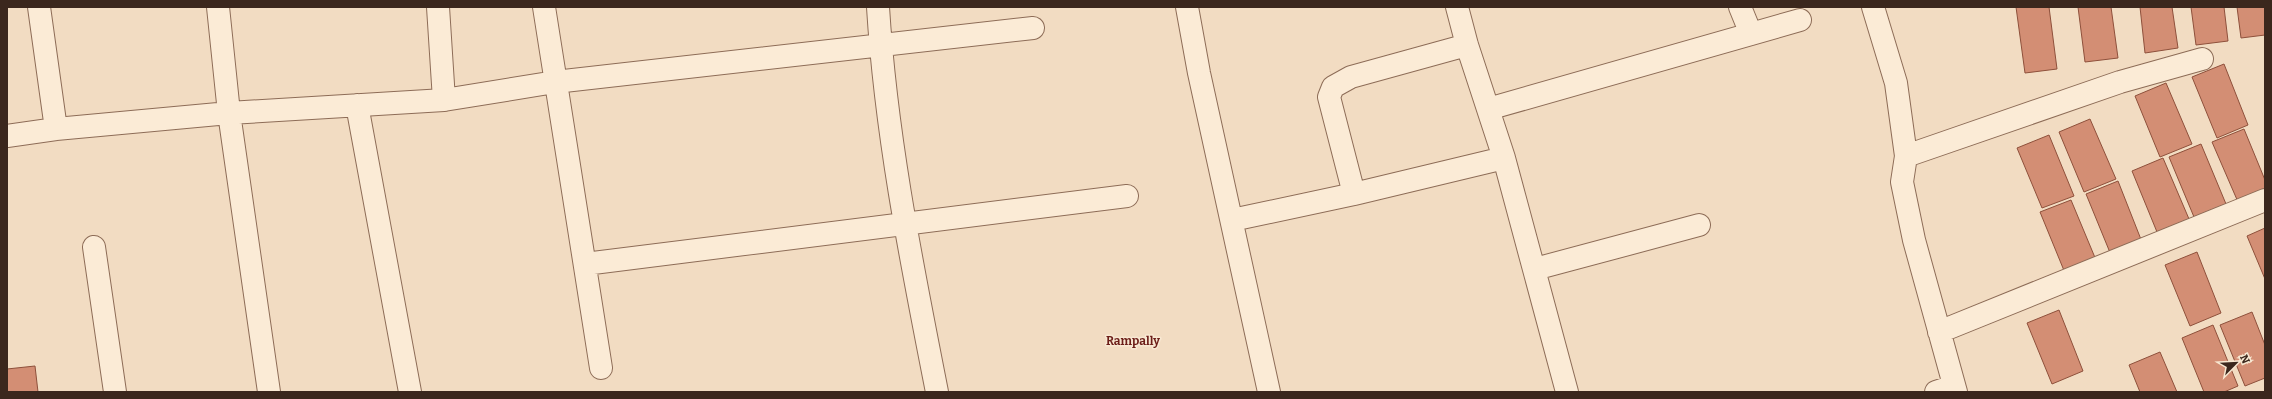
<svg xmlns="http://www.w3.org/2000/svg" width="2272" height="399" viewBox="0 0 2272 399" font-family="Bitter,serif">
  <rect width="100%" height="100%" fill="#f2dcc2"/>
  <path fill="#d38e74" stroke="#8e503b" d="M2016 7H2049L2057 69 2025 73Z
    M2078 7H2111L2118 58 2085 62Z
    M2140 7H2172L2178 48 2145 53Z
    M2191 7H2224L2228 41 2196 45Z
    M2237 7H2265V35L2241 38Z
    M2224 64 2248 125 2217 138 2192 77Z
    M2166 83 2192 144 2160 157 2135 96Z
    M2090 119 2116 179 2084 192 2059 132Z
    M2244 129 2265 180V191L2238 202 2212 142Z
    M2049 135 2074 196 2042 208 2017 148Z
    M2201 144 2226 204 2194 217 2169 157Z
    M2163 158 2189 219 2157 232 2132 171Z
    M2118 181 2142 242 2111 255 2086 194Z
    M2071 200 2096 260 2065 273 2040 212Z
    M2265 228V279L2247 236Z
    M2197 252 2221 313 2190 326 2165 265Z
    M2059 310 2083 371 2052 384 2027 323Z
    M2252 312 2265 345V378L2245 386 2220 325Z
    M2213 325 2238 386 2224 392H2204L2182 338Z
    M2160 352 2177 392H2140L2129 365Z
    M35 366 38 392H7V369Z"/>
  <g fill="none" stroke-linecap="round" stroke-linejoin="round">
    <defs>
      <path id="street" d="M39 7 56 129
        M218 7 229 113 269 392
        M438 7 444 100
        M544 7 601 368
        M878 7C886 137 912 265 937 392
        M1187 7 1199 73 1269 392
        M1457 7 1467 45 1504 158 1567 392
        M1740 7 1751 34
        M1873 7 1896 83 1906 156 1902 182 1914 240 1956 392
        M357 105 410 392
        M1488 109 1800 20
        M7 136 56 129 229 113 444 100 555 82 1033 28
        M1906 156 2120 82 2202 59
        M1354 194 1329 97 1333 87 1351 77 1467 45
        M1232 220 1354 194 1504 158
        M94 247 115 392
        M585 264 1127 196
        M1535 269 1699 225
        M1939 332 2265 200
        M1936 392 1954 386"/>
    </defs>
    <use href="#street" stroke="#8d6c57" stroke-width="24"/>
    <use href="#street" stroke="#fbebd6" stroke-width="22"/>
  </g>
  <g text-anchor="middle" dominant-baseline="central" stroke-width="3" stroke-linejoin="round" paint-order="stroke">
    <g font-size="12" font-weight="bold" fill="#6c1e18" stroke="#f8e8d2">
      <text x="1133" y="341">Rampally</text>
    </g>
  </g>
  <rect width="2272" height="399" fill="none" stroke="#3b271d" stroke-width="16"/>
  <g transform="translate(2236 363) rotate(66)" stroke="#f8e8d2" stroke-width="3" paint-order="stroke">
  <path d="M0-3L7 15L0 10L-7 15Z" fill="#3b271d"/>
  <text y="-6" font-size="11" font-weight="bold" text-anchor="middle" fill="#3b271d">N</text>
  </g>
</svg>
